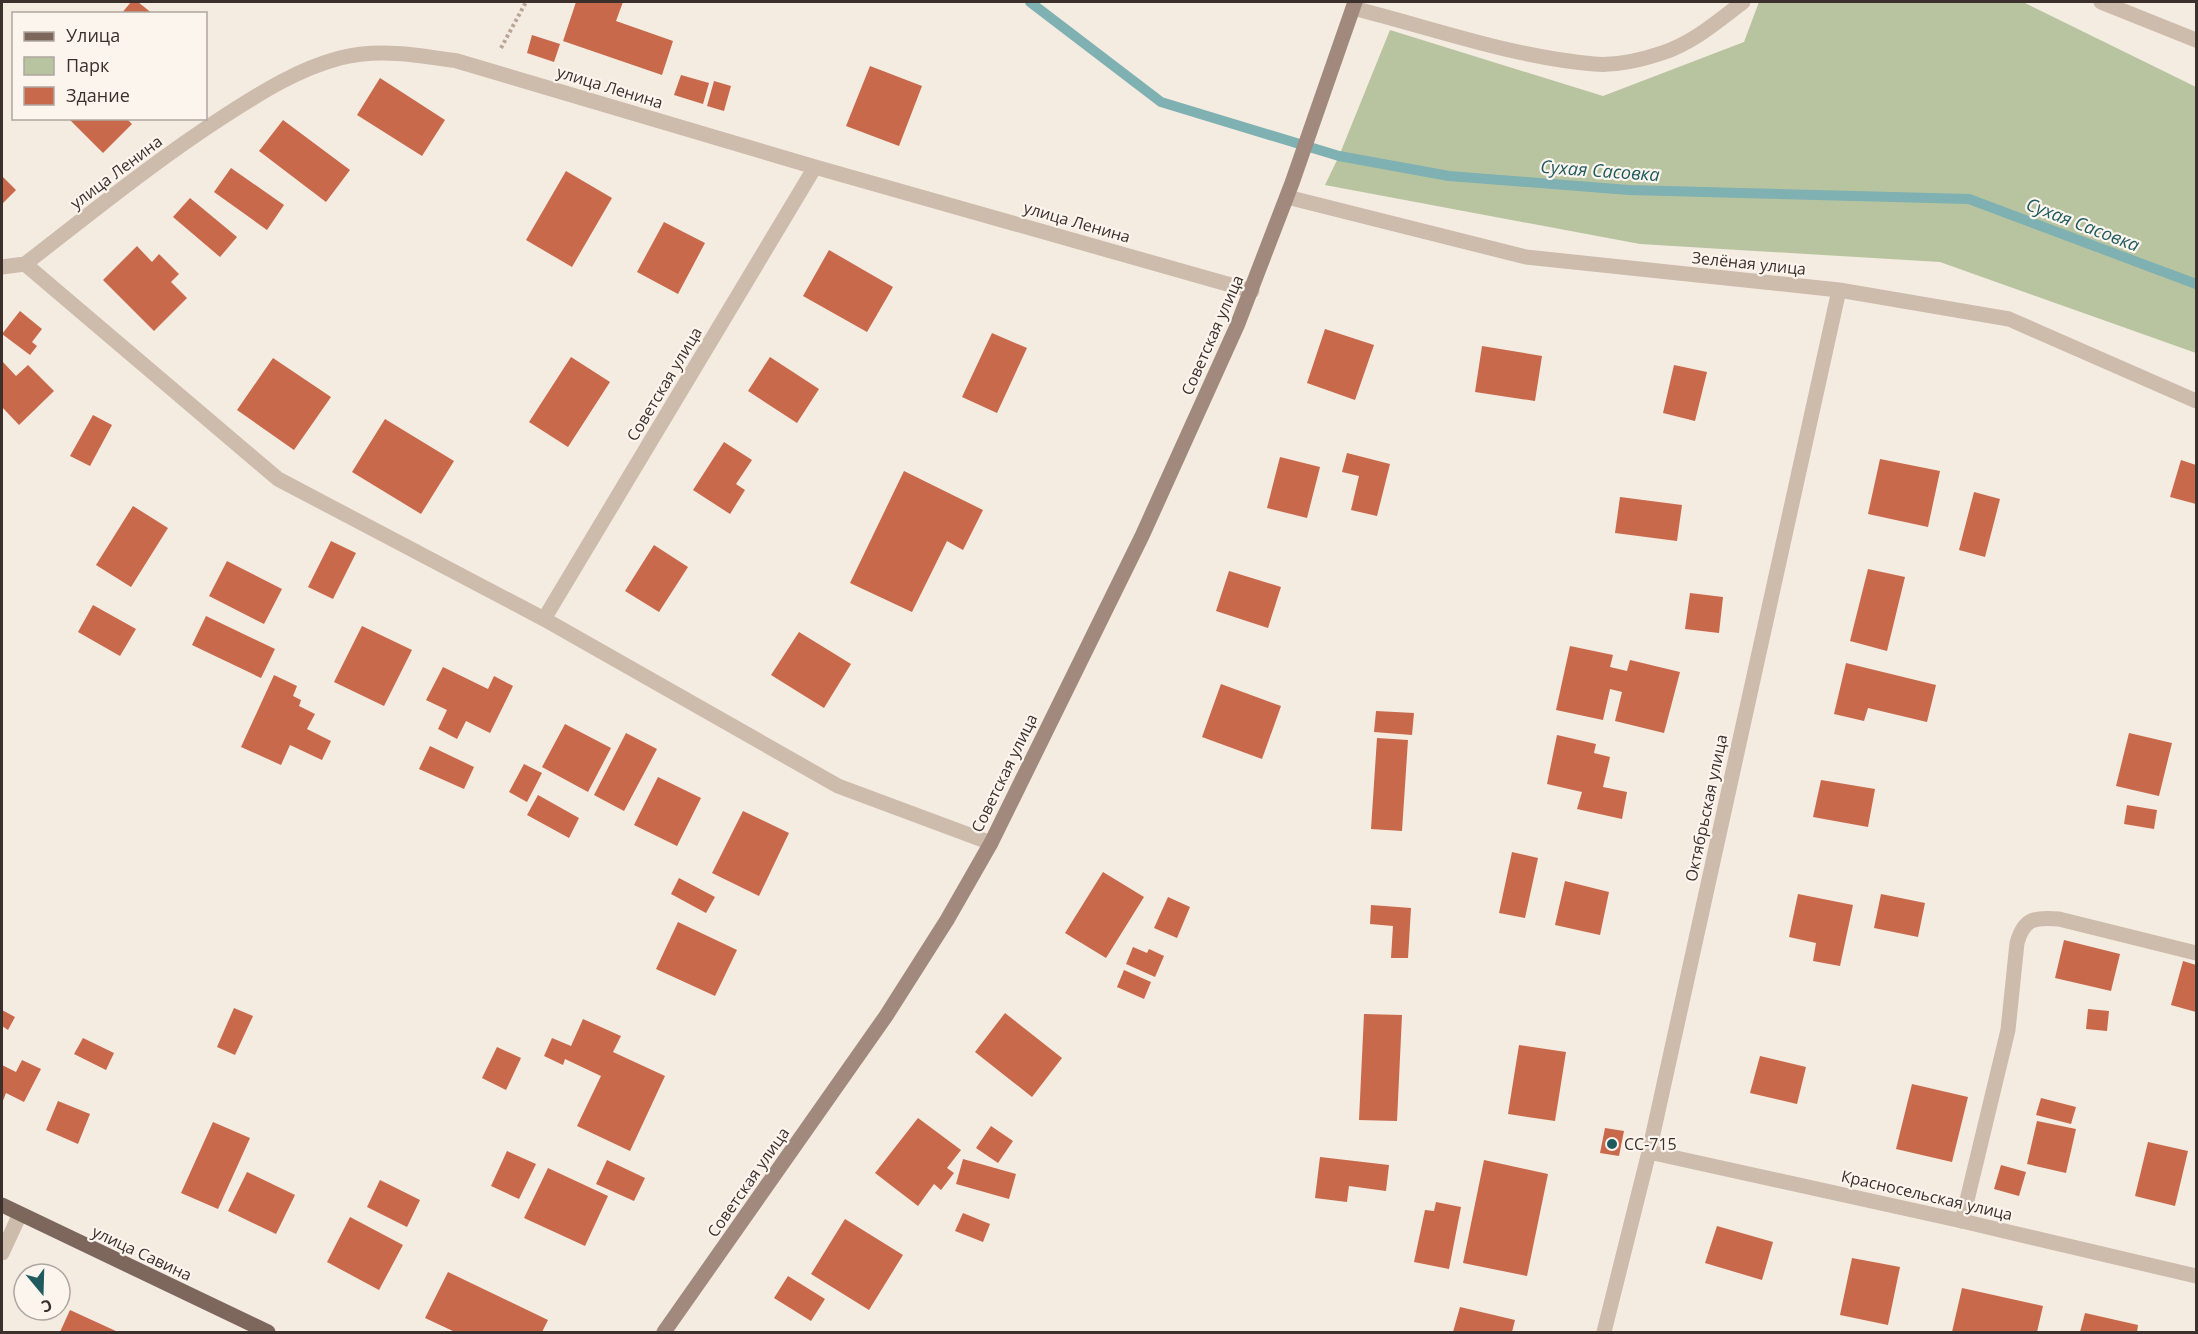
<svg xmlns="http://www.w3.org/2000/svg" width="2198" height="1334" viewBox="0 0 2198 1334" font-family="'Open Sans',sans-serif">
  <rect width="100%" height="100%" fill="#f4ebe1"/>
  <path fill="#b8c4a0" d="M1759 2H2023L2196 87V353L1940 262 1640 244 1325 185 1339 156 1390 30 1603 96 1744 42Z"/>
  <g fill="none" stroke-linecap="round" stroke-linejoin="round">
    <path stroke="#7fb0b2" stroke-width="10" d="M1030 2 1161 102 1339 156 1449 176 1629 190 1969 199 2196 284"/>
  </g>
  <path fill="#c8694b" d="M131 2H138L153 14H121Z
    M576 2H623L616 21 673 41 662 75 563 41Z
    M532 35 560 44 554 62 527 53Z
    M870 66 922 86 899 146 846 126Z
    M681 75 709 83 703 104 674 95Z
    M380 78 445 120 422 156 357 115Z
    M714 81 731 86 724 111 707 106Z
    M68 118H126L132 124 103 153Z
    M283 120 350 170 326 202 259 151Z
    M231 168 284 205 267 230 214 192Z
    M566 171 612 198 572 267 526 240Z
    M2 176 16 190 2 204Z
    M190 198 237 237 220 257 173 217Z
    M664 222 705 243 678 294 637 272Z
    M137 246 152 262 159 254 179 274 171 282 187 298 154 331 103 280Z
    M829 250 893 287 867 332 803 296Z
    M20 311 42 329 32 342 37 346 30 355 2 334Z
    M1325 329 1374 345 1355 400 1307 383Z
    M992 333 1027 348 997 413 962 397Z
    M1482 346 1542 356 1535 401 1475 392Z
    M571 357 610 382 568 447 529 422Z
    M770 357 819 389 797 423 748 391Z
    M273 358 331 397 294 450 237 410Z
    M2 361 16 376 28 365 54 391 19 425 2 407Z
    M1674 365 1707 372 1695 421 1663 413Z
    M93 415 112 425 90 466 70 456Z
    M385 419 454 461 421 514 352 472Z
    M724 442 752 460 736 484 745 490 730 514 693 490Z
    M1347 453 1390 464 1377 516 1351 510 1359 476 1342 472Z
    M1280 457 1320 467 1307 518 1267 508Z
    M1880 459 1940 471 1928 527 1868 514Z
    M2181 460 2196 465V504L2170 497Z
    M904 471 983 510 963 550 947 541 912 612 850 583Z
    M1974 492 2000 499 1985 557 1959 550Z
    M1620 497 1682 505 1677 541 1615 533Z
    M133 506 168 528 131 587 96 565Z
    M331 541 356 553 333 599 308 587Z
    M654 545 688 567 659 612 625 591Z
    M227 561 282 589 264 624 209 596Z
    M1868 569 1905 577 1887 651 1850 641Z
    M1229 571 1281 587 1268 628 1216 611Z
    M1690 593 1723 597 1719 633 1685 629Z
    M93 605 136 629 120 656 78 632Z
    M206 616 275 649 261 678 192 645Z
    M362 626 412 650 384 706 334 682Z
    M799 632 851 664 824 708 771 675Z
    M1570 646 1613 655 1610 667 1627 671 1630 660 1680 672 1664 733 1615 721 1622 692 1610 689 1603 720 1556 710Z
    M1846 663 1936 685 1927 722 1868 708 1864 721 1834 714Z
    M443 667 488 689 494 676 513 686 490 733 466 721 457 739 438 729 447 710 426 700Z
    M274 675 297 686 293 696 301 700 299 706 315 714 307 729 331 741 322 760 290 745 281 765 241 747Z
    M1221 684 1281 706 1262 759 1202 737Z
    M1376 711 1414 713 1412 735 1374 732Z
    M565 724 611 748 588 792 542 767Z
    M626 733 657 749 624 811 594 795Z
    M2129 733 2172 743 2159 796 2116 786Z
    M1557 735 1596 744 1594 753 1610 757 1603 787 1627 792 1622 819 1577 809 1582 792 1547 784Z
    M1377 738 1408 740 1402 831 1371 829Z
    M430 746 474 767 464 789 419 769Z
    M524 764 542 773 527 802 509 792Z
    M658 777 701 798 677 846 634 825Z
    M1821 780 1875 789 1868 827 1813 817Z
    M538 795 579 818 569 838 527 815Z
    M2127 805 2157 810 2154 829 2124 824Z
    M743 811 789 833 759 896 712 873Z
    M1512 852 1538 858 1525 918 1499 913Z
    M1103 872 1144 897 1106 958 1065 933Z
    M679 878 715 897 706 913 671 894Z
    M1565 881 1609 892 1600 935 1555 925Z
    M1798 894 1853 905 1840 966 1813 961 1816 943 1789 937Z
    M1881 894 1925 903 1918 937 1874 928Z
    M1168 897 1190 907 1177 938 1154 928Z
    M1371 905 1411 908 1408 958H1391L1393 926 1370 924Z
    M678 922 737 950 715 996 656 969Z
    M2064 940 2120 954 2111 991 2055 978Z
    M1133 947 1147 953 1149 949 1164 956 1155 977 1126 964Z
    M2183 961 2196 965V1012L2171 1005Z
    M1124 970 1151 982 1144 999 1117 987Z
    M234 1008 253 1016 235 1055 217 1047Z
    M2088 1009 2109 1011 2107 1031 2086 1029Z
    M2 1010 15 1017 8 1030 2 1026Z
    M1005 1013 1062 1058 1032 1097 975 1052Z
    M1364 1014 1402 1015 1397 1121 1359 1120Z
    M583 1019 621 1036 613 1052 665 1076 630 1151 577 1126 601 1076 565 1059 563 1065 544 1056 552 1038 571 1046Z
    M83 1038 114 1053 106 1070 74 1054Z
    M1519 1045 1566 1052 1555 1121 1508 1114Z
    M497 1047 521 1058 506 1090 482 1078Z
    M1760 1056 1806 1067 1797 1104 1750 1093Z
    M22 1060 41 1069 24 1102 6 1093 2 1103V1065L16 1072Z
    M1912 1084 1968 1097 1952 1162 1896 1149Z
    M2041 1098 2076 1107 2071 1124 2036 1115Z
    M58 1101 90 1114 78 1144 46 1130Z
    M918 1118 961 1150 947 1168 954 1173 941 1190 934 1184 918 1206 875 1173Z
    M2037 1121 2076 1129 2066 1173 2027 1164Z
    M213 1122 250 1138 218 1209 181 1193Z
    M991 1126 1013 1141 998 1163 976 1148Z
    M1605 1128 1624 1131 1619 1156 1600 1153Z
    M2148 1142 2188 1151 2175 1206 2135 1196Z
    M507 1151 536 1164 519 1199 491 1186Z
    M1320 1157 1389 1165 1386 1191 1349 1186 1347 1202 1315 1198Z
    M963 1159 1016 1174 1009 1199 956 1184Z
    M607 1160 645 1178 634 1201 596 1184Z
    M1484 1160 1548 1174 1527 1276 1463 1263Z
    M2001 1165 2026 1172 2019 1196 1994 1189Z
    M548 1168 608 1196 585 1246 524 1218Z
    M247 1172 295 1195 276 1234 228 1211Z
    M380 1180 420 1200 407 1227 367 1207Z
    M1436 1202 1461 1207 1449 1269 1414 1262 1425 1210 1434 1211Z
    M963 1213 990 1224 983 1242 955 1231Z
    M350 1217 403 1245 379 1290 327 1262Z
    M845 1219 903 1255 869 1310 811 1274Z
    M1717 1226 1773 1242 1762 1280 1705 1263Z
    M1852 1258 1900 1267 1888 1325 1840 1315Z
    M448 1272 548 1320 542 1332H455L425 1318Z
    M788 1276 825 1299 811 1321 774 1298Z
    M1962 1288 2043 1306 2037 1332H1952Z
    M1460 1307 1515 1320 1512 1332H1453Z
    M70 1310 118 1332H60Z
    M2085 1313 2138 1325 2137 1332H2080Z"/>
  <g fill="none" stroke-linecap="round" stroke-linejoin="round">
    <path stroke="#b9a596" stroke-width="4" stroke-dasharray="3 3" stroke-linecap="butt" d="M501 48 526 2"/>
    <path stroke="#cdbbac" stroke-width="15" d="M1962 1221 2008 1030 2017 943C2024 918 2035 917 2059 919L2196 953"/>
    <path stroke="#cdbbac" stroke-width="15" d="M2101 2 2196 40
      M1353 8C1432 28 1512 57 1594 64 1616 66 1641 60 1662 53 1693 43 1718 21 1743 2
      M1287 197 1526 257 1839 290 2009 319 2196 401
      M25 264 278 479 544 619 838 786 991 843
      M2 267 25 264C91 213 156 160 226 115 262 92 298 69 340 58 378 48 419 55 457 61L815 167 1252 291
      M544 619 815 167
      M1649 1152 1962 1221 2196 1276
      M2 1253 20 1214
      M1604 1332 1649 1152 1839 290"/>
    <path stroke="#a18a7d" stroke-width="15" d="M664 1332 886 1016 947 920 991 843 1142 536 1237 326 1292 183 1355 2"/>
    <path stroke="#7d675c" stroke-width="15" d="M2 1205 268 1332"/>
  </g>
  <circle fill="#1f5a5e" stroke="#fbf5ee" stroke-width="2" cx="1612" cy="1144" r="6"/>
  <g text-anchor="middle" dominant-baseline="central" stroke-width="4.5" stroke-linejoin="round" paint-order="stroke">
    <g font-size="16" fill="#3b302b" stroke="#fbf5ee">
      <text transform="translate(610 87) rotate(17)">улица Ленина</text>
      <text transform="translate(116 172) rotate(-37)">улица Ленина</text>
      <text transform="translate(1077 222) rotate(16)">улица Ленина</text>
      <text transform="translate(1749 263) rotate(6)">Зелёная улица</text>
      <text transform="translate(1212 335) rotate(-66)">Советская улица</text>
      <text transform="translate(664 384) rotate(-59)">Советская улица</text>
      <text transform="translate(1004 773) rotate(-64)">Советская улица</text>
      <text transform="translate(1706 808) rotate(-78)">Октябрьская улица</text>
      <text transform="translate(748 1182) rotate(-55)">Советская улица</text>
      <text transform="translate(1927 1195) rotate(13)">Красносельская улица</text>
      <text transform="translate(142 1253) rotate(25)">улица Савина</text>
    </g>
    <g font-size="16" fill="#3b302b" stroke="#fbf5ee" text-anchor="start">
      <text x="1624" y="1144">СС-715</text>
    </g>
    <g font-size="18" font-style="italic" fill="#1f5a5e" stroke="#fbf5ee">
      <text transform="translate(1600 170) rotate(4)">Сухая Сасовка</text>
      <text transform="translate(2083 224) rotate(21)">Сухая Сасовка</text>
    </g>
  </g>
  <rect width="2198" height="1334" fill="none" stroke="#3b302b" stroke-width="6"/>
  <rect x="12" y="12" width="195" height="108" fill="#fbf5ee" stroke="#aea6a0" stroke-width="1.5"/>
  <rect x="24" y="32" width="30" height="9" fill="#7d675c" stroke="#aea6a0" stroke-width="1.5"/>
  <text x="66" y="42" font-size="18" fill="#3b302b">Улица</text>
  <rect x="24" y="57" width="30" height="18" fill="#b8c4a0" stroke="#aea6a0" stroke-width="1.5"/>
  <text x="66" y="72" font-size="18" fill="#3b302b">Парк</text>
  <rect x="24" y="87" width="30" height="18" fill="#c8694b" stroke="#aea6a0" stroke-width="1.5"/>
  <text x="66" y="102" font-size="18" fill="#3b302b">Здание</text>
  <g transform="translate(42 1292) rotate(161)"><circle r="28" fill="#fbf5ee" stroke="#aea6a0" stroke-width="1.5"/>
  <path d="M0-4.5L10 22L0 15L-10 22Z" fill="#1f5a5e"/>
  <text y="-9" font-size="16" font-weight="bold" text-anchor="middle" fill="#3b302b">С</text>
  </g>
</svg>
